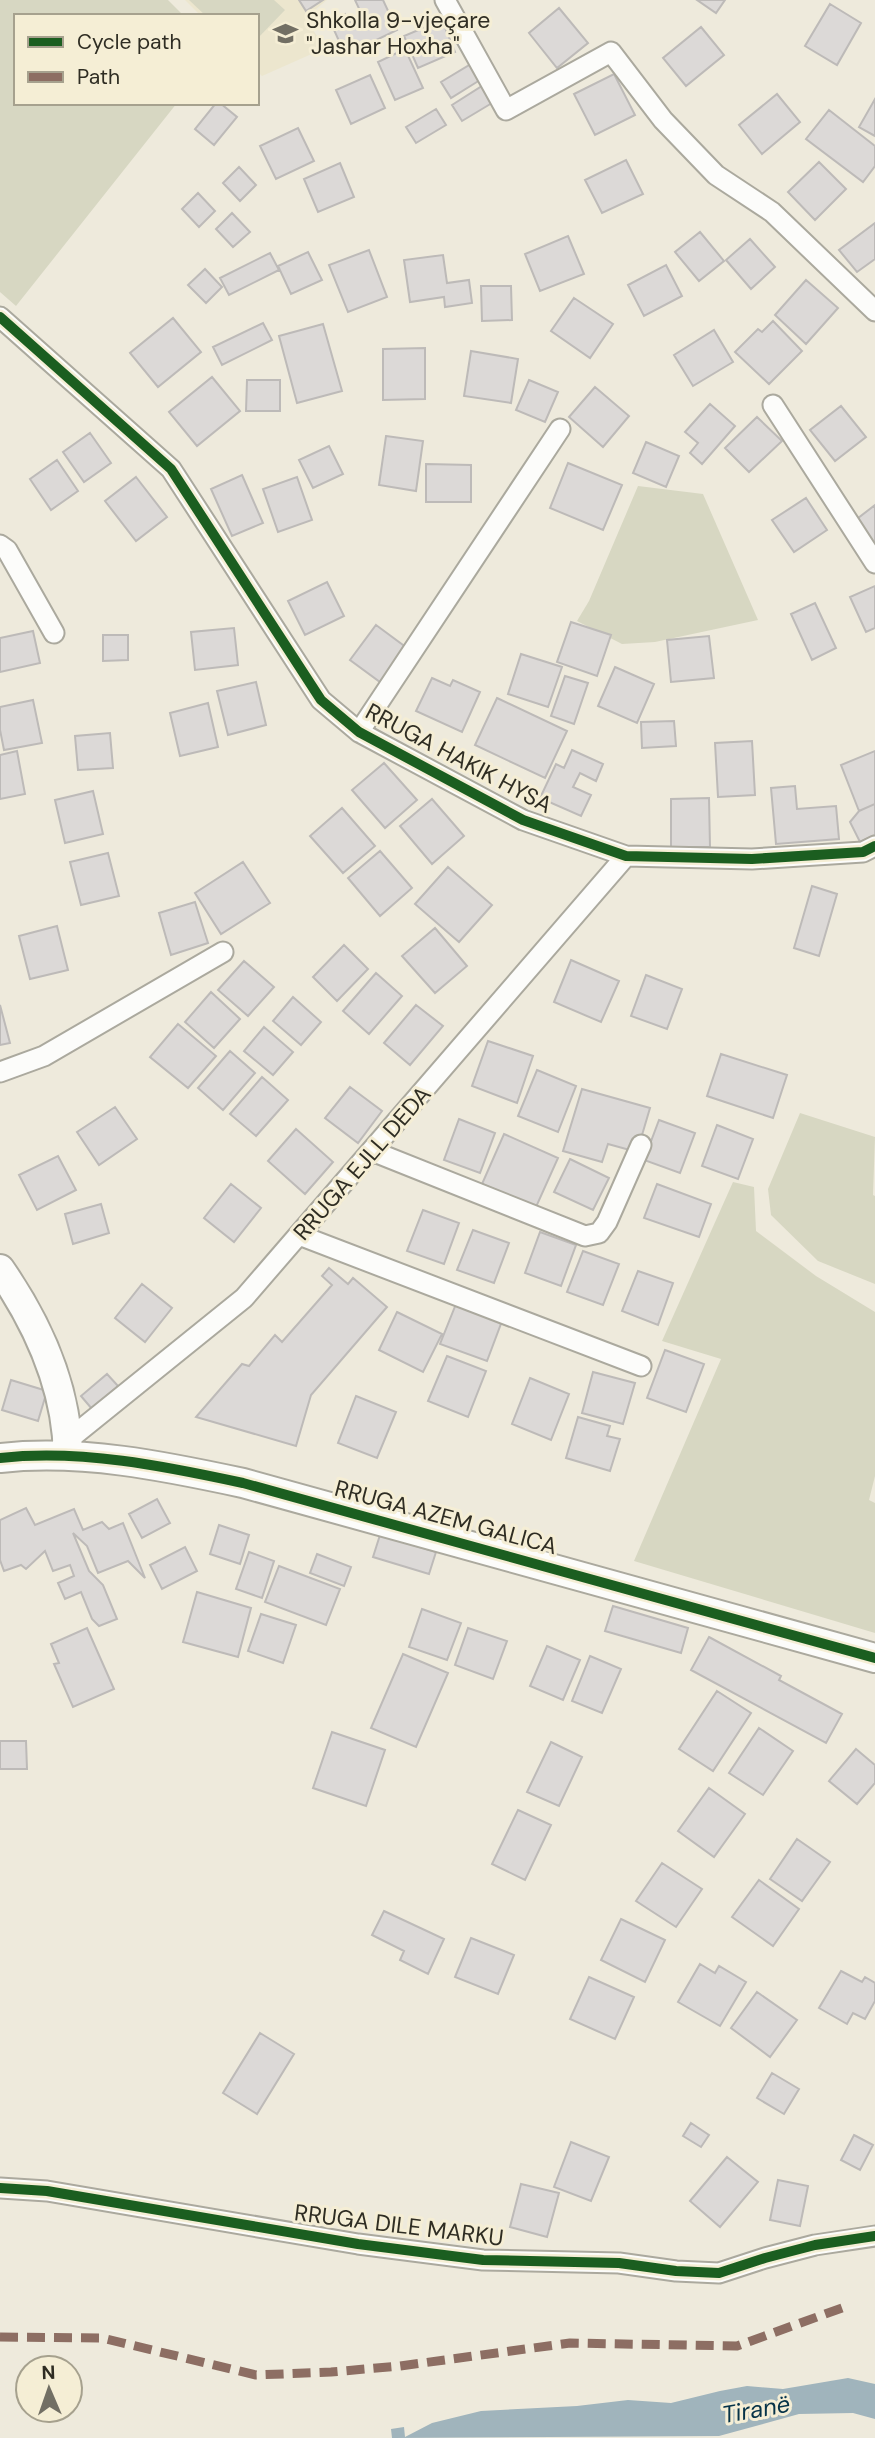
<svg xmlns="http://www.w3.org/2000/svg" width="875" height="2438" viewBox="0 0 875 2438" font-family="'DM Sans',sans-serif">
  <rect width="100%" height="100%" fill="#eeeadc"/>
  <path fill="#ece6ce" d="M185 0H327L305 18 325 48 262 76 257 71V16H201Z"/>
  <path fill="#d7d7c2" d="M0 0H168L184 16H16V103H177L16 306 0 292Z
    M189 0H274L285 10 257 39V16H206Z
    M638 486 703 494 758 620 655 642 622 644 577 621 589 601Z
    M800 1113 875 1137 873 1195 875 1196V1284L818 1261 771 1215 768 1189Z
    M733 1182 754 1187 756 1231 816 1276 875 1312V1476L869 1500 875 1503V1633L634 1561 721 1359 662 1341Z"/>
  <path fill="#a0b4bc" d="M848 2378 875 2384V2419L853 2413 799 2414 719 2436 392 2438 391 2429 404 2427 405 2437 432 2423 481 2411 577 2406 628 2400 671 2403 720 2391 747 2386 783 2389Z"/>
  <path fill="#dcd9d7" stroke="#bdbab8" stroke-width="2" d="M299 0H323L306 11Z
    M355 0H383L397 30 362 47 359 42 343 50 330 21 345 14 349 23 363 17Z
    M697 0H725L716 13Z
    M830 4 861 23 837 65 805 46Z
    M559 8 588 43 557 68 529 33Z
    M442 20 455 52 418 68 404 36Z
    M701 27 724 55 686 86 663 58Z
    M405 49 423 88 395 100 378 62Z
    M471 64 480 80 451 98 441 82Z
    M614 74 635 115 595 135 574 94Z
    M370 75 385 108 351 124 336 90Z
    M482 86 492 103 462 121 452 105Z
    M777 94 800 122 762 154 739 125Z
    M875 99V136L859 127Z
    M216 103H220L237 117 214 145 195 129Z
    M436 109 446 125 416 143 406 127Z
    M829 110 875 146V166L863 182 806 139Z
    M298 128 314 161 276 179 260 146Z
    M626 160 643 194 602 213 585 180Z
    M819 162 846 189 815 220 788 192Z
    M340 163 354 197 318 212 304 179Z
    M239 167 256 185 240 201 223 183Z
    M198 193 215 211 199 227 182 209Z
    M232 213 250 232 233 247 216 229Z
    M875 223V259L857 272 839 250Z
    M700 232 724 261 699 281 675 252Z
    M568 236 584 274 540 291 525 254Z
    M750 239 775 267 751 289 726 260Z
    M369 250 387 297 348 312 329 265Z
    M308 252 322 280 291 294 278 266Z
    M270 253 279 270 229 295 220 278Z
    M443 255 447 283 469 280 472 303 445 307 444 297 410 302 404 260Z
    M666 265 682 296 644 316 628 285Z
    M205 269 222 287 206 303 188 285Z
    M806 280 838 308 806 344 775 315Z
    M481 286H511L512 320 482 321Z
    M574 298 613 324 590 358 551 331Z
    M173 318 201 352 158 387 130 353Z
    M773 321 802 351 769 384 735 352 758 329 762 332Z
    M263 323 272 340 222 365 213 347Z
    M323 324 342 391 297 403 279 336Z
    M714 330 733 362 693 386 674 355Z
    M425 348V399L383 400V349Z
    M471 351 518 359 511 403 464 396Z
    M212 377 240 411 197 446 169 412Z
    M247 380H280V411H246Z
    M529 380 558 392 545 422 516 410Z
    M595 387 629 416 603 447 569 417Z
    M710 404 735 426 702 464 690 453 698 443 685 432Z
    M841 406 866 437 835 461 810 430Z
    M757 417 782 441 749 472 725 448Z
    M90 433 111 463 84 482 63 452Z
    M386 436 423 441 416 491 379 485Z
    M646 442 679 456 666 487 633 473Z
    M329 446 343 474 313 488 299 460Z
    M57 460 78 491 51 510 30 479Z
    M568 463 622 485 603 530 550 508Z
    M426 464 471 465V502H426Z
    M242 475 263 523 232 536 211 489Z
    M136 477 167 517 136 541 105 501Z
    M297 477 312 520 278 532 263 489Z
    M806 498 827 530 794 552 772 520Z
    M875 505V551L853 522Z
    M327 582 344 616 305 635 288 601Z
    M875 586V628L866 632 850 597Z
    M815 603 836 648 812 660 791 614Z
    M571 622 611 635 597 676 557 662Z
    M376 625 407 648 380 682 350 660Z
    M234 628 238 665 195 670 191 632Z
    M33 631 40 663 0 672V638Z
    M103 635H128V660L103 661Z
    M709 636 714 678 671 682 667 640Z
    M521 654 562 667 548 707 508 694Z
    M615 667 654 684 637 723 598 706Z
    M565 676 588 683 574 724 551 716Z
    M432 678 450 686 453 680 480 692 462 732 416 711Z
    M256 682 266 725 228 735 217 691Z
    M497 698 567 731 545 778 475 745Z
    M33 700 42 743 4 750 0 730V707Z
    M208 703 218 747 180 756 170 713Z
    M674 721 676 746 642 748 641 722Z
    M110 733 113 768 78 770 75 736Z
    M752 741 755 795 718 797 715 743Z
    M572 750 603 764 596 781 580 773 573 787 591 795 581 816 540 798 556 764 564 768Z
    M17 751 25 794 0 799V755Z
    M875 751V804L859 811 841 765Z
    M384 763 417 800 385 828 352 790Z
    M795 786 797 809 836 806 839 839 776 844 771 788Z
    M93 791 103 834 65 843 55 800Z
    M709 798 710 847H671V799Z
    M432 799 464 836 432 864 400 826Z
    M875 804V835L860 842 850 822 859 811Z
    M342 808 375 846 343 873 310 836Z
    M380 851 412 888 380 916 348 878Z
    M108 853 119 896 81 905 70 862Z
    M243 862 270 903 221 934 195 893Z
    M448 867 492 905 459 942 415 904Z
    M812 886 837 894 819 956 794 948Z
    M195 902 208 943 171 955 159 913Z
    M57 926 68 970 30 979 19 936Z
    M435 928 467 966 435 993 402 956Z
    M344 945 368 969 337 1001 313 977Z
    M571 960 619 981 601 1022 554 1002Z
    M244 961 274 987 248 1016 218 990Z
    M376 973 402 996 369 1034 343 1011Z
    M646 975 682 989 667 1029 631 1016Z
    M211 992 240 1019 214 1048 185 1022Z
    M293 997 321 1022 301 1045 273 1021Z
    M0 1005 10 1043 0 1045Z
    M416 1005 443 1026 410 1065 384 1043Z
    M178 1024 216 1056 188 1088 150 1057Z
    M264 1027 293 1052 273 1075 244 1051Z
    M488 1041 533 1056 517 1103 472 1086Z
    M230 1051 255 1073 223 1110 198 1088Z
    M721 1054 787 1075 773 1118 707 1096Z
    M537 1070 576 1086 558 1132 518 1116Z
    M262 1077 288 1100 256 1136 230 1114Z
    M350 1087 382 1111 358 1143 325 1118Z
    M582 1089 650 1108 637 1152 608 1144 602 1162 563 1151Z
    M115 1107 137 1139 99 1165 77 1132Z
    M459 1119 495 1133 480 1173 444 1160Z
    M659 1120 695 1133 680 1173 644 1160Z
    M717 1125 753 1139 738 1179 702 1166Z
    M296 1129 333 1162 305 1194 268 1161Z
    M504 1134 558 1158 536 1207 482 1184Z
    M58 1156 76 1190 37 1210 19 1175Z
    M570 1159 609 1178 593 1210 554 1192Z
    M231 1184 261 1208 234 1242 204 1218Z
    M657 1184 711 1204 699 1237 644 1218Z
    M101 1204 109 1233 73 1244 65 1214Z
    M423 1210 459 1223 444 1264 407 1251Z
    M473 1230 509 1243 494 1283 457 1270Z
    M540 1232 576 1245 561 1286 525 1273Z
    M583 1251 619 1264 603 1305 567 1292Z
    M329 1268 348 1284 353 1278 387 1307 311 1395 296 1446 196 1417 242 1364 249 1366 275 1335 282 1342 332 1285 322 1276Z
    M638 1271 673 1283 658 1325 622 1311Z
    M142 1284 172 1308 145 1342 115 1318Z
    M456 1304 502 1321 487 1361 440 1344Z
    M397 1312 442 1334 423 1372 379 1350Z
    M665 1350 704 1364 686 1412 647 1398Z
    M447 1356 486 1371 468 1417 428 1401Z
    M593 1372 635 1383 623 1424 582 1413Z
    M107 1374 118 1386 92 1409 81 1396Z
    M530 1378 569 1394 551 1440 512 1424Z
    M11 1380 47 1391 38 1421 2 1410Z
    M356 1396 396 1412 377 1458 338 1443Z
    M578 1417 610 1426 607 1436 620 1439 610 1471 566 1458Z
    M157 1499 170 1523 142 1538 129 1514Z
    M26 1508 35 1525 74 1509 83 1530 102 1522 109 1529 123 1523 145 1578 128 1561 98 1573 87 1546 73 1533 89 1571 103 1585 117 1619 99 1626 92 1619 81 1592 65 1599 58 1583 74 1576 70 1565 53 1571 45 1551 26 1569 21 1565 4 1571 0 1560V1520Z
    M219 1525 249 1535 240 1564 210 1554Z
    M380 1535 436 1552 429 1574 373 1557Z
    M185 1547 197 1571 162 1589 150 1565Z
    M249 1552 274 1561 262 1598 236 1589Z
    M317 1554 351 1567 344 1586 310 1573Z
    M279 1566 340 1589 326 1625 265 1602Z
    M197 1592 251 1608 238 1657 183 1642Z
    M613 1606 688 1628 681 1653 605 1631Z
    M422 1609 461 1623 447 1660 409 1647Z
    M261 1614 296 1625 283 1663 248 1651Z
    M87 1628 114 1689 73 1707 54 1664 59 1663 51 1644Z
    M468 1628 507 1641 493 1679 455 1665Z
    M709 1637 781 1676 779 1680 842 1714 826 1743 691 1670Z
    M547 1646 580 1660 563 1700 530 1686Z
    M403 1654 448 1673 416 1747 371 1728Z
    M590 1656 621 1669 602 1713 572 1701Z
    M717 1691 751 1713 713 1771 679 1749Z
    M759 1728 793 1751 763 1795 729 1773Z
    M332 1732 385 1750 366 1806 313 1788Z
    M0 1741H26L27 1769H0Z
    M551 1742 582 1757 559 1806 527 1792Z
    M856 1749 875 1765V1783L857 1804 829 1781Z
    M709 1788 745 1814 714 1857 678 1831Z
    M518 1810 551 1825 525 1880 492 1864Z
    M797 1839 830 1862 802 1901 770 1879Z
    M662 1863 702 1889 676 1927 636 1901Z
    M759 1880 799 1909 773 1946 732 1917Z
    M384 1911 444 1939 428 1974 400 1960 404 1951 372 1935Z
    M621 1919 665 1940 645 1982 601 1960Z
    M471 1938 514 1955 498 1994 455 1977Z
    M700 1964 715 1973 719 1966 746 1982 720 2026 678 2002Z
    M841 1971 862 1982 865 1977 875 1983V2001L865 2019 853 2013 847 2024 819 2008Z
    M589 1977 634 1997 615 2039 570 2019Z
    M757 1992 797 2020 770 2057 731 2028Z
    M260 2033 294 2054 257 2114 223 2093Z
    M772 2073 799 2089 784 2114 757 2098Z
    M691 2123 709 2135 701 2147 683 2136Z
    M854 2135 873 2145 860 2170 841 2160Z
    M571 2142 609 2157 591 2201 554 2187Z
    M727 2157 758 2182 720 2227 690 2201Z
    M778 2180 808 2186 800 2226 770 2220Z
    M521 2184 559 2193 547 2237 510 2227Z"/>
  <g fill="none" stroke-linecap="round" stroke-linejoin="round">
    <defs>
      <path id="street" d="M445 0 506 110 611 52 663 120 716 175 772 212 875 311
        M0 317 171 469 321 700 359 732 523 820 626 856 752 859 863 852 875 846
        M773 405 875 563
        M0 545 7 550 54 633
        M359 732 560 429
        M0 1072 44 1056 223 952
        M372 1151 585 1236 599 1233 607 1222 641 1145
        M299 1235 641 1366
        M68 1440 244 1298 626 856
        M0 2188 47 2191 358 2244 483 2260 619 2263 676 2271 719 2273 765 2258 815 2245 875 2236"/>
      <path id="secondary" d="M0 1269C38 1324 67 1388 68 1456
        M0 1458C81 1449 164 1466 243 1483L875 1658"/>
    </defs>
    <use href="#street" stroke="#aba99e" stroke-width="23"/>
    <use href="#secondary" stroke="#aba99e" stroke-width="32"/>
    <use href="#street" stroke="#fcfcfa" stroke-width="19"/>
    <use href="#secondary" stroke="#fcfcfa" stroke-width="28"/>
    <path stroke="#8d6e63" stroke-width="9" stroke-dasharray="18 9" stroke-linecap="butt" d="M0 2337 102 2338 256 2375 331 2372 400 2366 570 2343 737 2346 850 2305"/>
    <defs>
      <path id="cycleway" d="M0 317 171 469 321 700 359 732 523 820 626 856 752 859 863 852 875 846
        M0 1458C81 1449 164 1466 243 1483L875 1658
        M0 2188 47 2191 358 2244 483 2260 619 2263 676 2271 719 2273 765 2258 815 2245 875 2236"/>
    </defs>
    <use href="#cycleway" stroke="#f5eed5" stroke-width="15"/>
    <use href="#cycleway" stroke="#1b5e20" stroke-width="10"/>
  </g>
  <defs>
    <symbol id="school-bare" viewBox="-9 -9 18 18"><path d="M0-5L7-2L0 1L-7-2ZM-4 1L0 2.5L4 1V4Q0 6-4 4Z" fill="#726f64" stroke="#f5eed5" stroke-width="2.5" paint-order="stroke"/></symbol>
  </defs>
  <g fill-rule="evenodd">
    <use href="#school-bare" x="268" y="16" width="35" height="35"/>
  </g>
  <g text-anchor="middle" dominant-baseline="central" stroke-width="6" stroke-linejoin="round" paint-order="stroke">
    <g font-size="23" fill="#2f2d23" stroke="#f5eed5" text-anchor="start">
      <text x="306" y="20">Shkolla 9-vjeçare<tspan x="306" dy="26">"Jashar Hoxha"</tspan></text>
    </g>
    <g font-size="23" fill="#2f2d23" stroke="#f5eed5">
      <text transform="translate(459 758) rotate(28)">RRUGA HAKIK HYSA</text>
      <text transform="translate(362 1163) rotate(-49)">RRUGA EJLL DEDA</text>
      <text transform="translate(446 1517) rotate(15)">RRUGA AZEM GALICA</text>
      <text transform="translate(399 2225) rotate(7)">RRUGA DILE MARKU</text>
    </g>
    <g font-size="24" font-style="italic" fill="#063348" stroke="#f5eed5">
      <text transform="translate(756 2409) rotate(-10)">Tiranë</text>
    </g>
  </g>
  <rect x="14" y="14" width="245" height="91" fill="#f5eed5" stroke="#a6a18e" stroke-width="2"/>
  <rect x="28" y="37" width="35" height="10" fill="#1b5e20" stroke="#a6a18e" stroke-width="2"/>
  <text x="77" y="49" font-size="21" fill="#2f2d23">Cycle path</text>
  <rect x="28" y="72" width="35" height="10" fill="#8d6e63" stroke="#a6a18e" stroke-width="2"/>
  <text x="77" y="84" font-size="21" fill="#2f2d23">Path</text>
  <g transform="translate(49 2389) rotate(358)"><circle r="33" fill="#f5eed5" stroke="#a6a18e" stroke-width="2"/>
  <path d="M0-5L12 26L0 18L-12 26Z" fill="#726f64"/>
  <text y="-10" font-size="19" font-weight="bold" text-anchor="middle" fill="#2f2d23">N</text>
  </g>
</svg>
